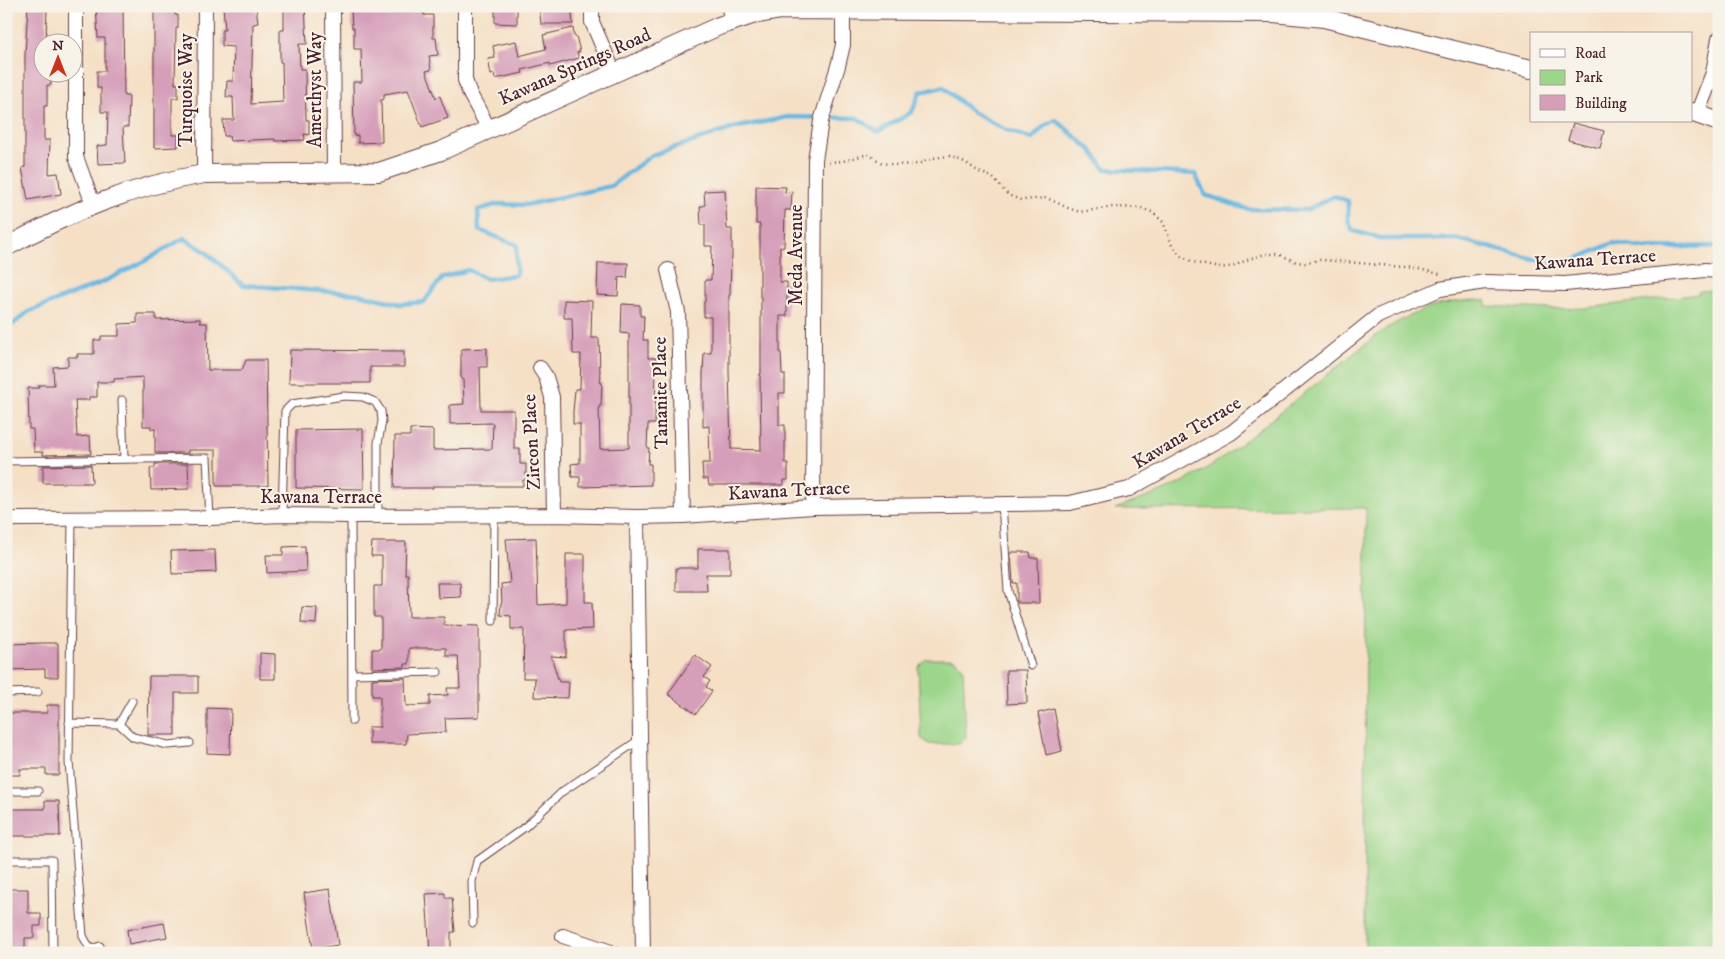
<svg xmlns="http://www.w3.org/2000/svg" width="1725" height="959" viewBox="0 0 1725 959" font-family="'IM FELL DW Pica',serif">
  <rect width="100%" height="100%" fill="#f7f3e8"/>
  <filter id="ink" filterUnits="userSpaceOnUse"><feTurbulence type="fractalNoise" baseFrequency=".02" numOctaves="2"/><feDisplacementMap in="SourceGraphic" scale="10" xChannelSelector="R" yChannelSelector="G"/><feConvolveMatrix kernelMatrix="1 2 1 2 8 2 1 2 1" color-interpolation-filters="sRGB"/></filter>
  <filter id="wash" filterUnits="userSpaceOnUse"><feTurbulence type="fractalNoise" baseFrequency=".0096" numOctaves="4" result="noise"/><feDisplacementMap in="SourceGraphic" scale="20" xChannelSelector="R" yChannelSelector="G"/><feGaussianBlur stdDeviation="1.12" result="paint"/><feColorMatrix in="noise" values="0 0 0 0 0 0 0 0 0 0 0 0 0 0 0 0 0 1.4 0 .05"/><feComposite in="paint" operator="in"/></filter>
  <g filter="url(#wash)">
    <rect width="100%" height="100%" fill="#f5e0c6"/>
    <path fill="#9bd68a" stroke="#727a5a" d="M1719 290V953H1365L1366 508 1115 509 1159 493 1185 481 1212 465 1251 436 1378 334C1413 311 1444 299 1486 300V306L1551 309 1586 308 1699 294V291Z
      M926 659H954L963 667 966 737 959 744H929L921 738 918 667Z"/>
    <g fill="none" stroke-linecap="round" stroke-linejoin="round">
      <path stroke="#66b7e1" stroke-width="4.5" d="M6 330 28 312 103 282 145 261 184 238 206 252 243 285 359 294 400 304 424 302 442 278 468 270 487 279 516 275 517 245 479 230 478 210 499 204 526 205 611 186 652 155 734 128 788 117 857 118 878 132 912 112 920 92 943 87 972 112 1004 129 1032 139 1044 126 1056 120 1091 150 1105 169 1195 174 1205 195 1247 209 1307 210 1334 196 1348 201V220L1353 231 1384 239H1458L1560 266 1613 243 1646 248 1719 246"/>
    </g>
    <g id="blocks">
      <path fill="#d59eb9" d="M28 6H47L46 42H42V72H51V85H47V106H44V140H50L49 174 58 173 61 194 28 200 22 168 25 167V55Z
        M96 6H123L124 96H129L128 127H123L125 163 98 164 97 146 107 145 108 112H101V88H97V71H105V38H98Z
        M154 6H175V15H178V28H176L175 84H178V98H172V135H178V147L154 148Z
        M223 6H256L258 23 253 24 251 104 283 102 282 62H280V30H284V6H305L307 44H299L300 69H305L306 120H309V135L304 134 305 140 275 141V139L230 141 229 136H224L223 120H234L233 97H226L227 81H233L234 47 222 46V30H225Z
        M424 6V15H433V38H436L438 55 429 56 431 70 426 71 436 98 440 96 448 118 422 127 408 90 384 94V99L381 100 382 142 358 143V135L354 136 353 82H362L361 49H354V28H352L351 7Z
        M495 6H517V24L495 23Z
        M539 6H571L573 24H541Z
        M573 28 574 36H576L580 52H577L579 58 550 66V63L522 70 523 73 495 79 494 74 491 75 488 59 495 58 493 46 516 41 519 56 546 49 543 35Z
        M1573 123 1604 131 1600 148 1568 140Z
        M756 186 786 187 785 193 792 191 791 210H785L784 247H780V282H787V316H780V353H781L782 374H785V393H779V425H785V463H788V480H784V485H709L708 479H703L702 463H710L709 426 703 427V374L704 353H711V317H704V302H705V280H711L712 246H705V225H701L700 207 705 205 704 191 725 190 727 229H732V259H731L730 295H729V370L731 449 761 450 760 374H761V297H760V224H756Z
        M598 263H628L627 278 619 277 618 296 597 295Z
        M564 300 592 301 591 338H599L600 375H601L600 382 602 383 601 406H599L600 449 629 448V334L621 333 622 304 640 305V316H644L643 340H648V358H656L655 424H648L647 448H649L648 464H651V485L580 487V477H572L571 464 580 463V424H573V412L575 389H580L581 354H573L572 318H564Z
        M137 314H156V320L200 319V323H207L208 370H242L246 360H266L268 486H216V450H188V453H155V429H151V426H143V377L114 379V382H97V397H89V400H75L77 437 90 436 91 454 43 455V452H34L33 429H29L28 388H39V385H54L53 367 68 366V357H78L77 354H94V340H101V336H119V324L137 323Z
        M487 348V367H480L481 410H514V449H520V464H526V480H523V486H433V488H394L395 436H410V429L433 430V450L492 449 493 423 450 424V405L464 404 463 379H461V349Z
        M290 350 404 351V367H370V383H289Z
        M363 429 364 489 296 488V430Z
        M155 464H188L189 489 151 490 150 468H155Z
        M91 465 92 483H43V466Z
        M536 538 538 605 566 603V554H585V602H592L593 629 566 630V657L551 656 559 682H569L568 698 534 697 535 678H523L524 629H511V616L500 615 501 603H502L501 584 510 583 506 539Z
        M372 542H406L405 574H408L409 617H444V625L479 626V717L445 718 446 732 407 734 406 744H369V727H380V696H372V679L405 678 406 706 430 705V696L448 695 447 688H460L458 656H446V648H409V664H405V667L372 668V649H381V617H374V586H382V556H371Z
        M305 546 306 571 267 573 266 555H283V547Z
        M698 549H730V574H706L707 591H676V568H698Z
        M215 550 216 572 172 574 171 551Z
        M1011 552H1030L1031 558H1038L1039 603H1017V583H1013Z
        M437 583H460L461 597 438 598Z
        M302 607 317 608 316 624 301 623Z
        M41 643H58V677H45V669L6 670V644Z
        M260 653 275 654V679H260Z
        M695 655 712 667 704 677 710 681 706 687 712 691 696 714 668 694Z
        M1006 670H1026L1027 703 1007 704Z
        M149 676H198V693H175V735H148Z
        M47 705H59V775H46V769H20V775H6V713H47Z
        M207 708 231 709 230 754 207 753Z
        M1054 709 1062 751 1046 755 1038 713Z
        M45 801H59L60 836H6V809H45Z
        M6 889H28V913H41V926H34V938H25V953H6Z
        M330 889 338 945 313 949 304 893Z
        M445 893V898H452L455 932H451V953H430L426 894Z
        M164 923 167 937 129 944 127 930Z"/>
    </g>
  </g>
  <g filter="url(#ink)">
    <use href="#blocks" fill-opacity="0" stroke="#643c42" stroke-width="1"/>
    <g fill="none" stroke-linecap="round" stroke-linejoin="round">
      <defs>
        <path id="service" d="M122 400 124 459
          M6 461 207 458 210 518
          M1002 504 1008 591 1031 666
          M282 515 285 411 292 404 344 396 363 397 375 402 381 411 382 421 378 443V516
          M351 516 352 721
          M72 518 69 762 83 936 90 949 100 946
          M493 621 494 516
          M352 674 438 672
          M6 693 38 692
          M69 723 119 724 132 701
          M119 724 133 737 168 745 190 743
          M6 791H38
          M6 860H52L53 953
          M473 923 472 881 477 861 525 827 563 791 639 740"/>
        <path id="minor" d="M76 6V157L93 204
          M333 6 334 174
          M465 6V80L470 94 489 129
          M592 6V22L614 73
          M728 6 733 21
          M1697 114 1713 73 1719 39
          M204 174 205 6
          M668 270 678 312 683 516
          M540 368 546 377 552 397 554 515
          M813 507 815 160 821 121 838 66 843 45V6
          M637 517 643 953
          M6 521 16 519 210 518 282 515 351 516 554 515 637 517 683 516 813 507 1070 503 1129 489 1231 433 1378 316 1440 289 1485 282 1565 284 1705 270 1719 271
          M563 936 614 953"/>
        <path id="tertiary" d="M1691 112 1719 122
          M6 247C70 212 132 186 204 174L379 172 441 151 719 26 752 15 781 10 1273 13 1324 18 1531 69"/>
      </defs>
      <use href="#service" stroke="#643c42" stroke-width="9"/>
      <use href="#minor" stroke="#643c42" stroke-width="16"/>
      <use href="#tertiary" stroke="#643c42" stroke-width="20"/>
      <path stroke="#643c42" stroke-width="2.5" stroke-dasharray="1 4" stroke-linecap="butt" d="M829 162 843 161 868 154 882 163 897 165 918 164 933 158 949 156 965 162 979 172 992 177 1008 195 1021 200 1047 198 1068 208 1080 212 1113 207 1141 208 1152 212 1163 222 1172 245 1181 256 1193 262 1205 265 1220 268 1234 266 1249 259 1265 254H1278L1297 262 1305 263 1320 260 1336 261 1415 268 1440 274"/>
      <use href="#service" stroke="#fff" stroke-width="7"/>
      <use href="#minor" stroke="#fff" stroke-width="14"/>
      <use href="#tertiary" stroke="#fff" stroke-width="18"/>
    </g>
  </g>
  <g text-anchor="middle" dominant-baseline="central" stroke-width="4" stroke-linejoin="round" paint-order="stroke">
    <g font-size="19" fill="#4a1f2b" stroke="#f7f3e8">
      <text transform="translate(575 67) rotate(-24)">Kawana Springs Road</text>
      <text transform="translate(186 90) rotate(-90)">Turquoise Way</text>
      <text transform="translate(315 90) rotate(-90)">Amerthyst Way</text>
      <text transform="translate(796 255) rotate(-90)">Meda Avenue</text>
      <text transform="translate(1595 260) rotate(-4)">Kawana Terrace</text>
      <text transform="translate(661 393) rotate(-91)">Tananite Place</text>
      <text transform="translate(1187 433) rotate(-31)">Kawana Terrace</text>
      <text transform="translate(532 442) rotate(-93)">Zircon Place</text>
      <text transform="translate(789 491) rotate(-3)">Kawana Terrace</text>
      <text x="321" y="497">Kawana Terrace</text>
    </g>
  </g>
  <rect width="1725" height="959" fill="none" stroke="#f7f3e8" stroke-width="25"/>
  <rect x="1530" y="32" width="162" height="90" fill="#f7f3e8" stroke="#b29e9c"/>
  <rect x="1540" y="49" width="25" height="8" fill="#ffffff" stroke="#b29e9c"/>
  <text x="1575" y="58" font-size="15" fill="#4a1f2b">Road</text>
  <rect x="1540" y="70" width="25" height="15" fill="#9bd68a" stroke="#b29e9c"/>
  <text x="1575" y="82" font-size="15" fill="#4a1f2b">Park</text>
  <rect x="1540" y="95" width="25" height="15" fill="#d59eb9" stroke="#b29e9c"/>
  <text x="1575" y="108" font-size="15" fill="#4a1f2b">Building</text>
  <g transform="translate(58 58)"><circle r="24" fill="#f7f3e8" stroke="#b29e9c"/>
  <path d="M0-4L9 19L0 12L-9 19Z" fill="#c8321e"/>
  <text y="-8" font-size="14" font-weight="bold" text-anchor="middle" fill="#4a1f2b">N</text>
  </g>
</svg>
